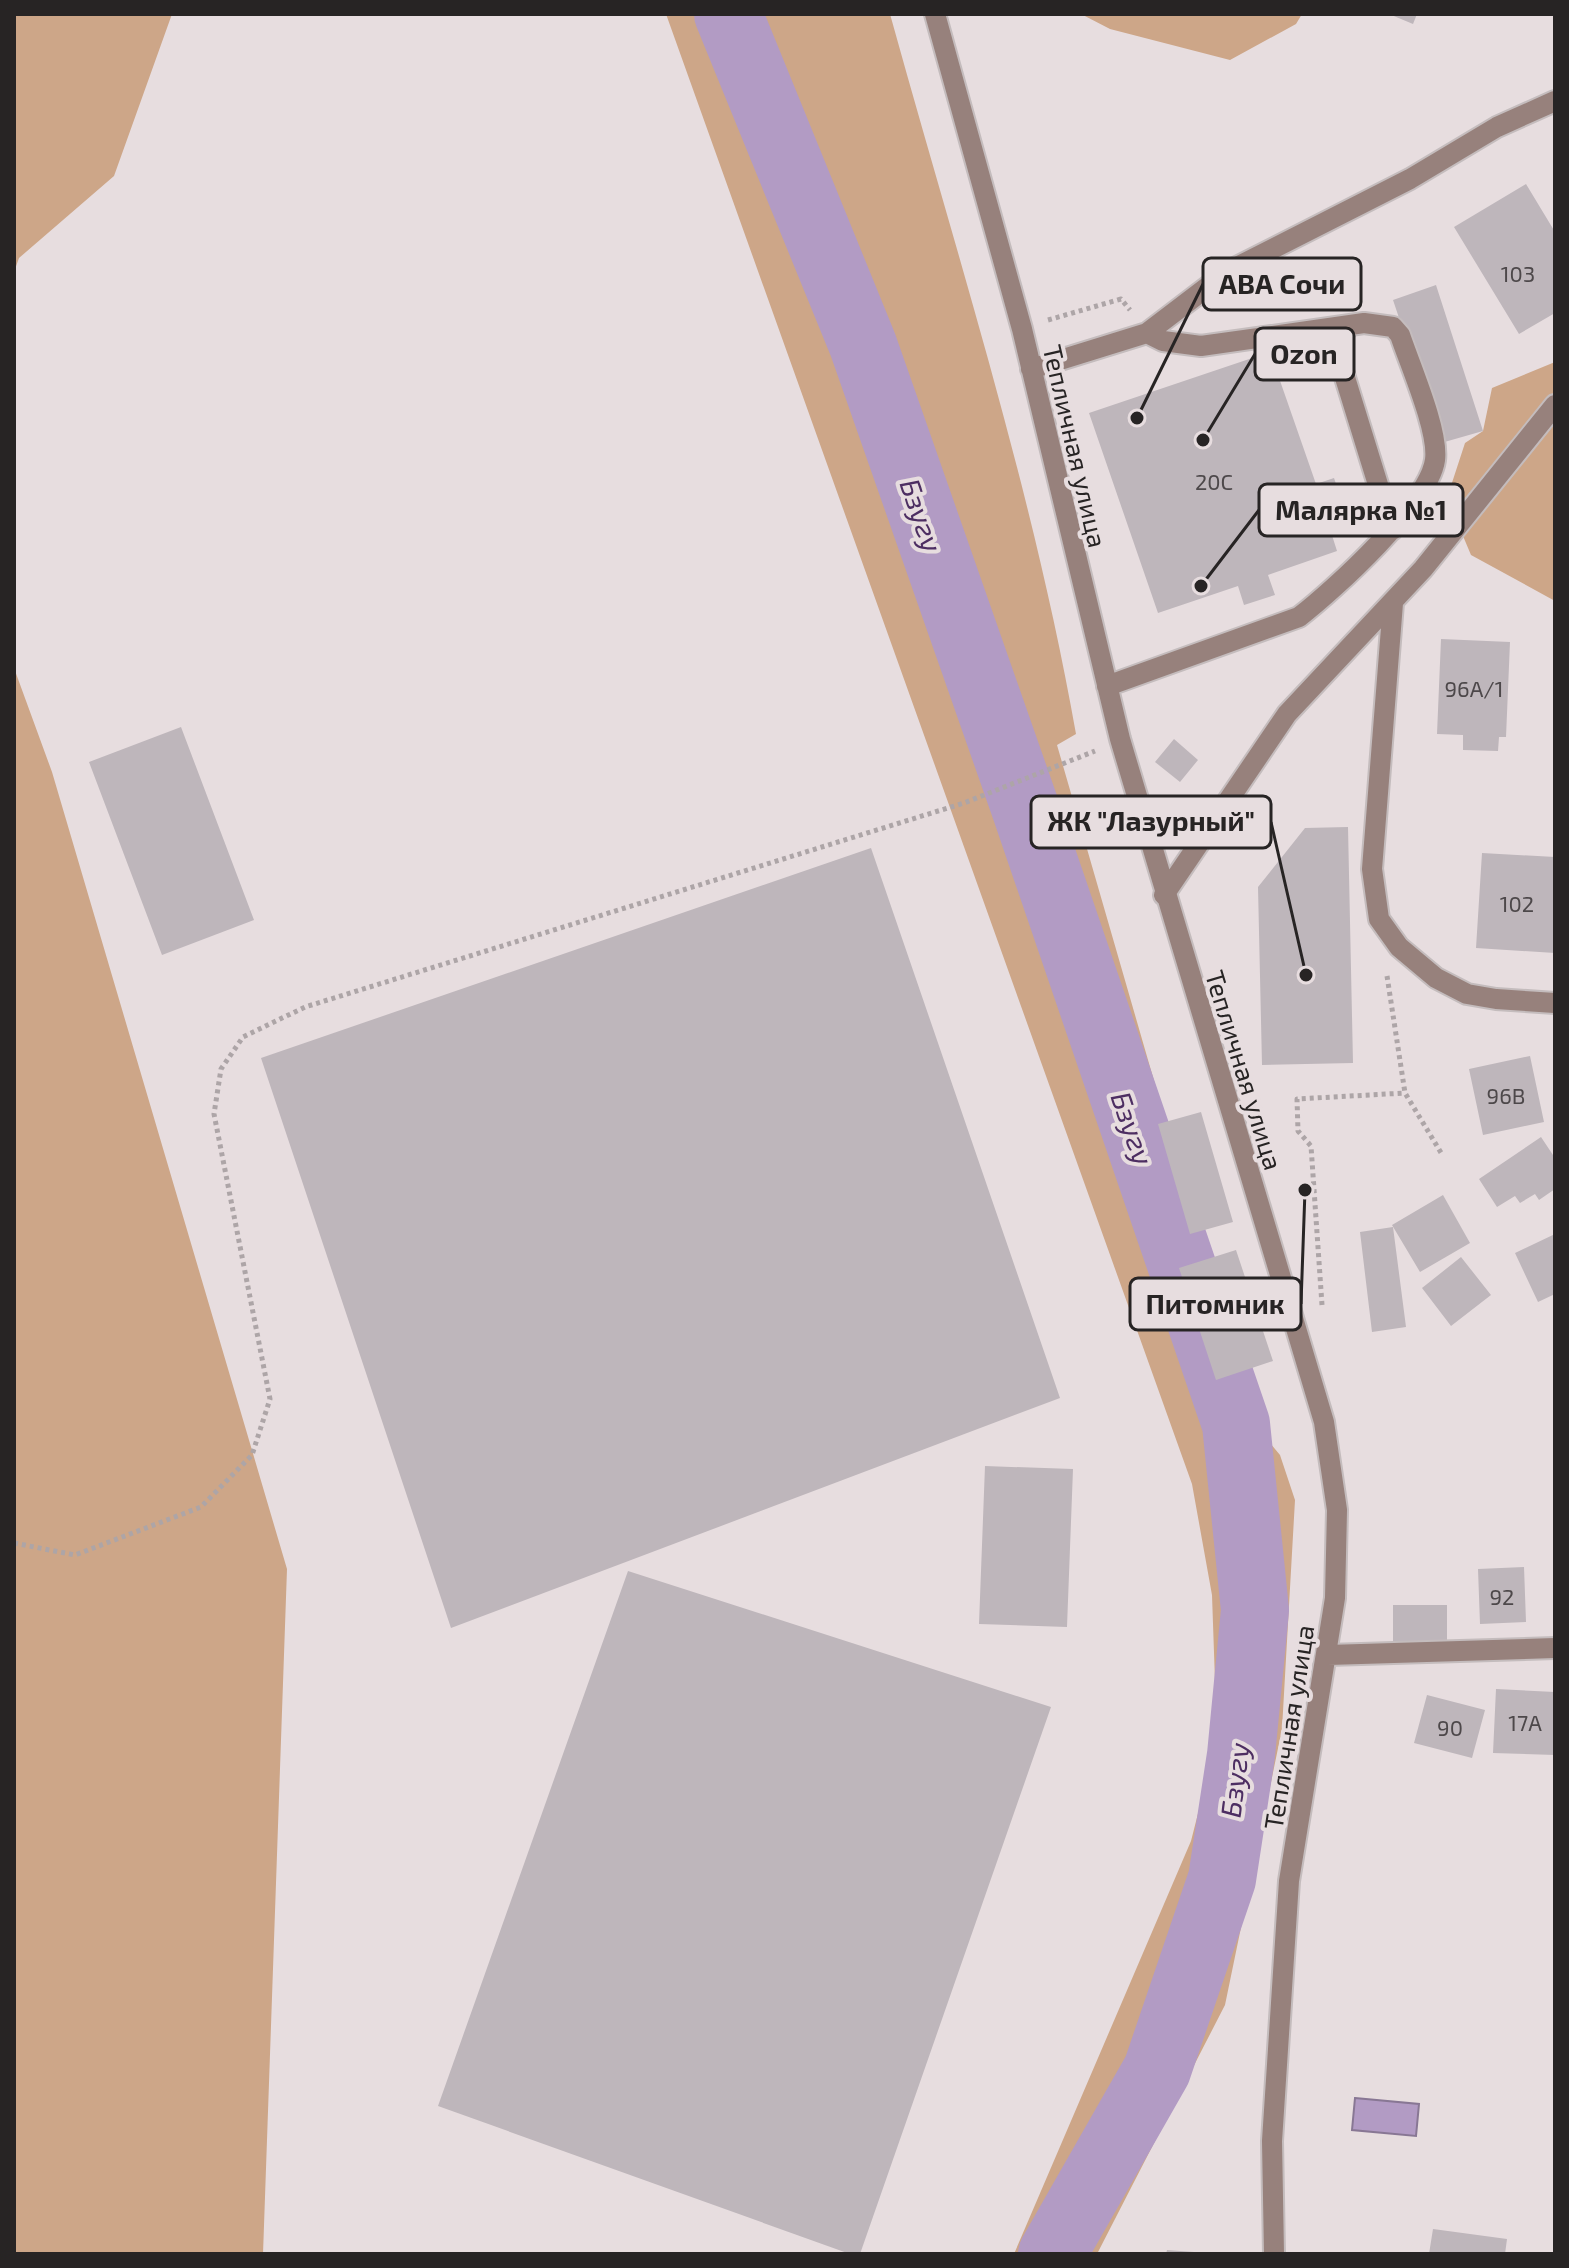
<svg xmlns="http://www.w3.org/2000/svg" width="1569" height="2268" viewBox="0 0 1569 2268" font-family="'Exo 2',sans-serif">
  <rect width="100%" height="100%" fill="#e7dddf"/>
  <path fill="#cda688" d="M14 14H172L114 176 19 258 14 272Z
    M666 14H890C956 253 1033 490 1076 734L1057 745 1159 1098 1169 1243 1240 1407 1280 1455 1295 1500 1282 1729 1225 2005 1097 2254H1014L1191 1841 1217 1739 1212 1595 1192 1484Z
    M1081 14H1302L1296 24 1230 60 1110 29Z
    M1555 362V601L1471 555 1447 498 1465 443 1483 431 1492 388Z
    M14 668 52 772 287 1569 263 2254H14Z"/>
  <path fill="#b29bc4" stroke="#887794" stroke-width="2" d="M1355 2098 1419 2104 1416 2136 1352 2130Z"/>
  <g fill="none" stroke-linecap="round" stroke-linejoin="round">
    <path stroke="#b29bc4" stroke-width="68" d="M728 14 863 345 1026 810 1236 1424 1255 1610 1241 1755 1222 1879 1157 2070 1052 2254"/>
  </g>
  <path fill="#beb6bb" d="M1389 14H1417L1413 24Z
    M1526 184 1555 232V313L1519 334 1454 227Z
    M1436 285 1483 431 1441 443 1393 300Z
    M1270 352 1316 484 1334 478 1349 522 1330 529 1337 551 1268 575 1275 595 1244 605 1238 586 1158 613 1089 413Z
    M1441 639 1510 642 1506 737H1499L1498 751 1463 750V735L1437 734Z
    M181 727 254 920 162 955 89 762Z
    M1174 739 1198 760 1180 782 1155 762Z
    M1348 827 1353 1063 1262 1065 1258 887 1305 828Z
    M871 848 1060 1398 451 1628 261 1058Z
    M1482 853 1555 857V953L1476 948Z
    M1530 1056 1544 1122 1483 1135 1469 1069Z
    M1201 1112 1233 1222 1190 1234 1158 1124Z
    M1541 1137 1555 1158V1189L1539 1200 1535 1194 1520 1203 1515 1196 1497 1207 1479 1179Z
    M1443 1195 1470 1243 1420 1272 1392 1225Z
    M1393 1227 1406 1327 1372 1332 1360 1232Z
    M1555 1234V1294L1538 1302 1515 1253Z
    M1236 1250 1273 1361 1216 1380 1179 1268Z
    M1461 1257 1491 1295 1451 1326 1422 1288Z
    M985 1466 1073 1469 1067 1627 979 1624Z
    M1524 1567 1526 1622 1480 1624 1478 1569Z
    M628 1571 1051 1707 860 2254H850L438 2106Z
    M1393 1605H1447V1648H1393Z
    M1496 1689 1555 1692V1755L1493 1753Z
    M1427 1695 1485 1710 1472 1758 1414 1743Z
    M1433 2229 1507 2239 1505 2254H1429Z
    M1167 2250 1194 2252V2254H1166Z"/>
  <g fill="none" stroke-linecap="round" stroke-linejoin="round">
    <defs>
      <path id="minor" d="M935 14 1022 329 1120 739 1324 1422 1337 1510 1335 1598 1289 1881 1272 2141 1274 2254
        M1330 329 1392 530
        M1031 369 1147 333 1227 272 1410 179 1497 127 1555 101
        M1393 603 1372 869 1379 919 1399 947 1436 978 1467 994 1496 999 1555 1003
        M1107 686 1299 617C1334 590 1429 503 1435 460 1439 431 1410 365 1400 335L1393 327 1364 323 1201 346 1163 341 1147 333
        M1164 895 1287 714 1423 569 1555 405
        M1328 1655 1555 1648"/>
    </defs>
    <use href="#minor" stroke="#c4bcbd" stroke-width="24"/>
    <path stroke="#ada5a7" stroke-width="5" stroke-dasharray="4 4" stroke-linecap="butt" d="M1048 320 1121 299 1130 310
      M1387 976 1405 1093 1443 1156
      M1322 1305 1311 1146 1298 1131 1297 1099 1405 1093
      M14 1543 75 1555 201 1507 252 1455 270 1399 214 1114 221 1069 243 1037 305 1007 964 803 1095 751"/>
    <use href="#minor" stroke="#97817c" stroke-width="20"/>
  </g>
  <g text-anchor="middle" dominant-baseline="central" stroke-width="8" stroke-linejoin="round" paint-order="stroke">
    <g font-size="22" fill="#4d484a">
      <text x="1518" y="273">103</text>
      <text x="1214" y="481">20С</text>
      <text x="1474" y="688">96А/1</text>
      <text x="1517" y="903">102</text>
      <text x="1506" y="1095">96В</text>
      <text x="1502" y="1596">92</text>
      <text x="1525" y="1722">17А</text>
      <text x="1450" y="1727">90</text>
    </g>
    <g font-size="26" fill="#272424" stroke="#e7dddf">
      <text transform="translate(1076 446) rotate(77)">Тепличная улица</text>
      <text transform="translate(1245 1070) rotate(73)">Тепличная улица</text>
      <text transform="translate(1288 1727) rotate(-81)">Тепличная улица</text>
    </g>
    <g font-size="28" font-style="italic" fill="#4d2e62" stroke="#e7dddf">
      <text transform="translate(922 515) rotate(71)">Бзугу</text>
      <text transform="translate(1133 1128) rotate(71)">Бзугу</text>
      <text transform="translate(1234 1780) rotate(-83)">Бзугу</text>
    </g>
  </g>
  <path fill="none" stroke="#272424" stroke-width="3" d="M1137 418L1203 284M1203 440L1255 354M1201 586L1259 510M1306 975L1271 822M1305 1190L1301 1304"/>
  <g fill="#272424" stroke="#e7dddf" stroke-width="3">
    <circle cx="1137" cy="418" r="8"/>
    <circle cx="1203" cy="440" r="8"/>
    <circle cx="1201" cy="586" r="8"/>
    <circle cx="1306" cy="975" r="8"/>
    <circle cx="1305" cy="1190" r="8"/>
  </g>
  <g fill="#e7dddf" stroke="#272424" stroke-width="3">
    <rect x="1203" y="258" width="158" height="52" rx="8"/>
    <rect x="1255" y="328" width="99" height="52" rx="8"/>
    <rect x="1259" y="484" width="204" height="52" rx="8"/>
    <rect x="1031" y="796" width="240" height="52" rx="8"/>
    <rect x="1130" y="1278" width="171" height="52" rx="8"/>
  </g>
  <g font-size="28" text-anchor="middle" font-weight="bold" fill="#272424">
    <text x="1282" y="294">АВА Сочи</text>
    <text x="1304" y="364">Ozon</text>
    <text x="1361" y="520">Малярка №1</text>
    <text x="1151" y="831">ЖК "Лазурный"</text>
    <text x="1215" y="1314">Питомник</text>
  </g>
  <rect width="1569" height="2268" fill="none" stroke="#272424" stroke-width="32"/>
</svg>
